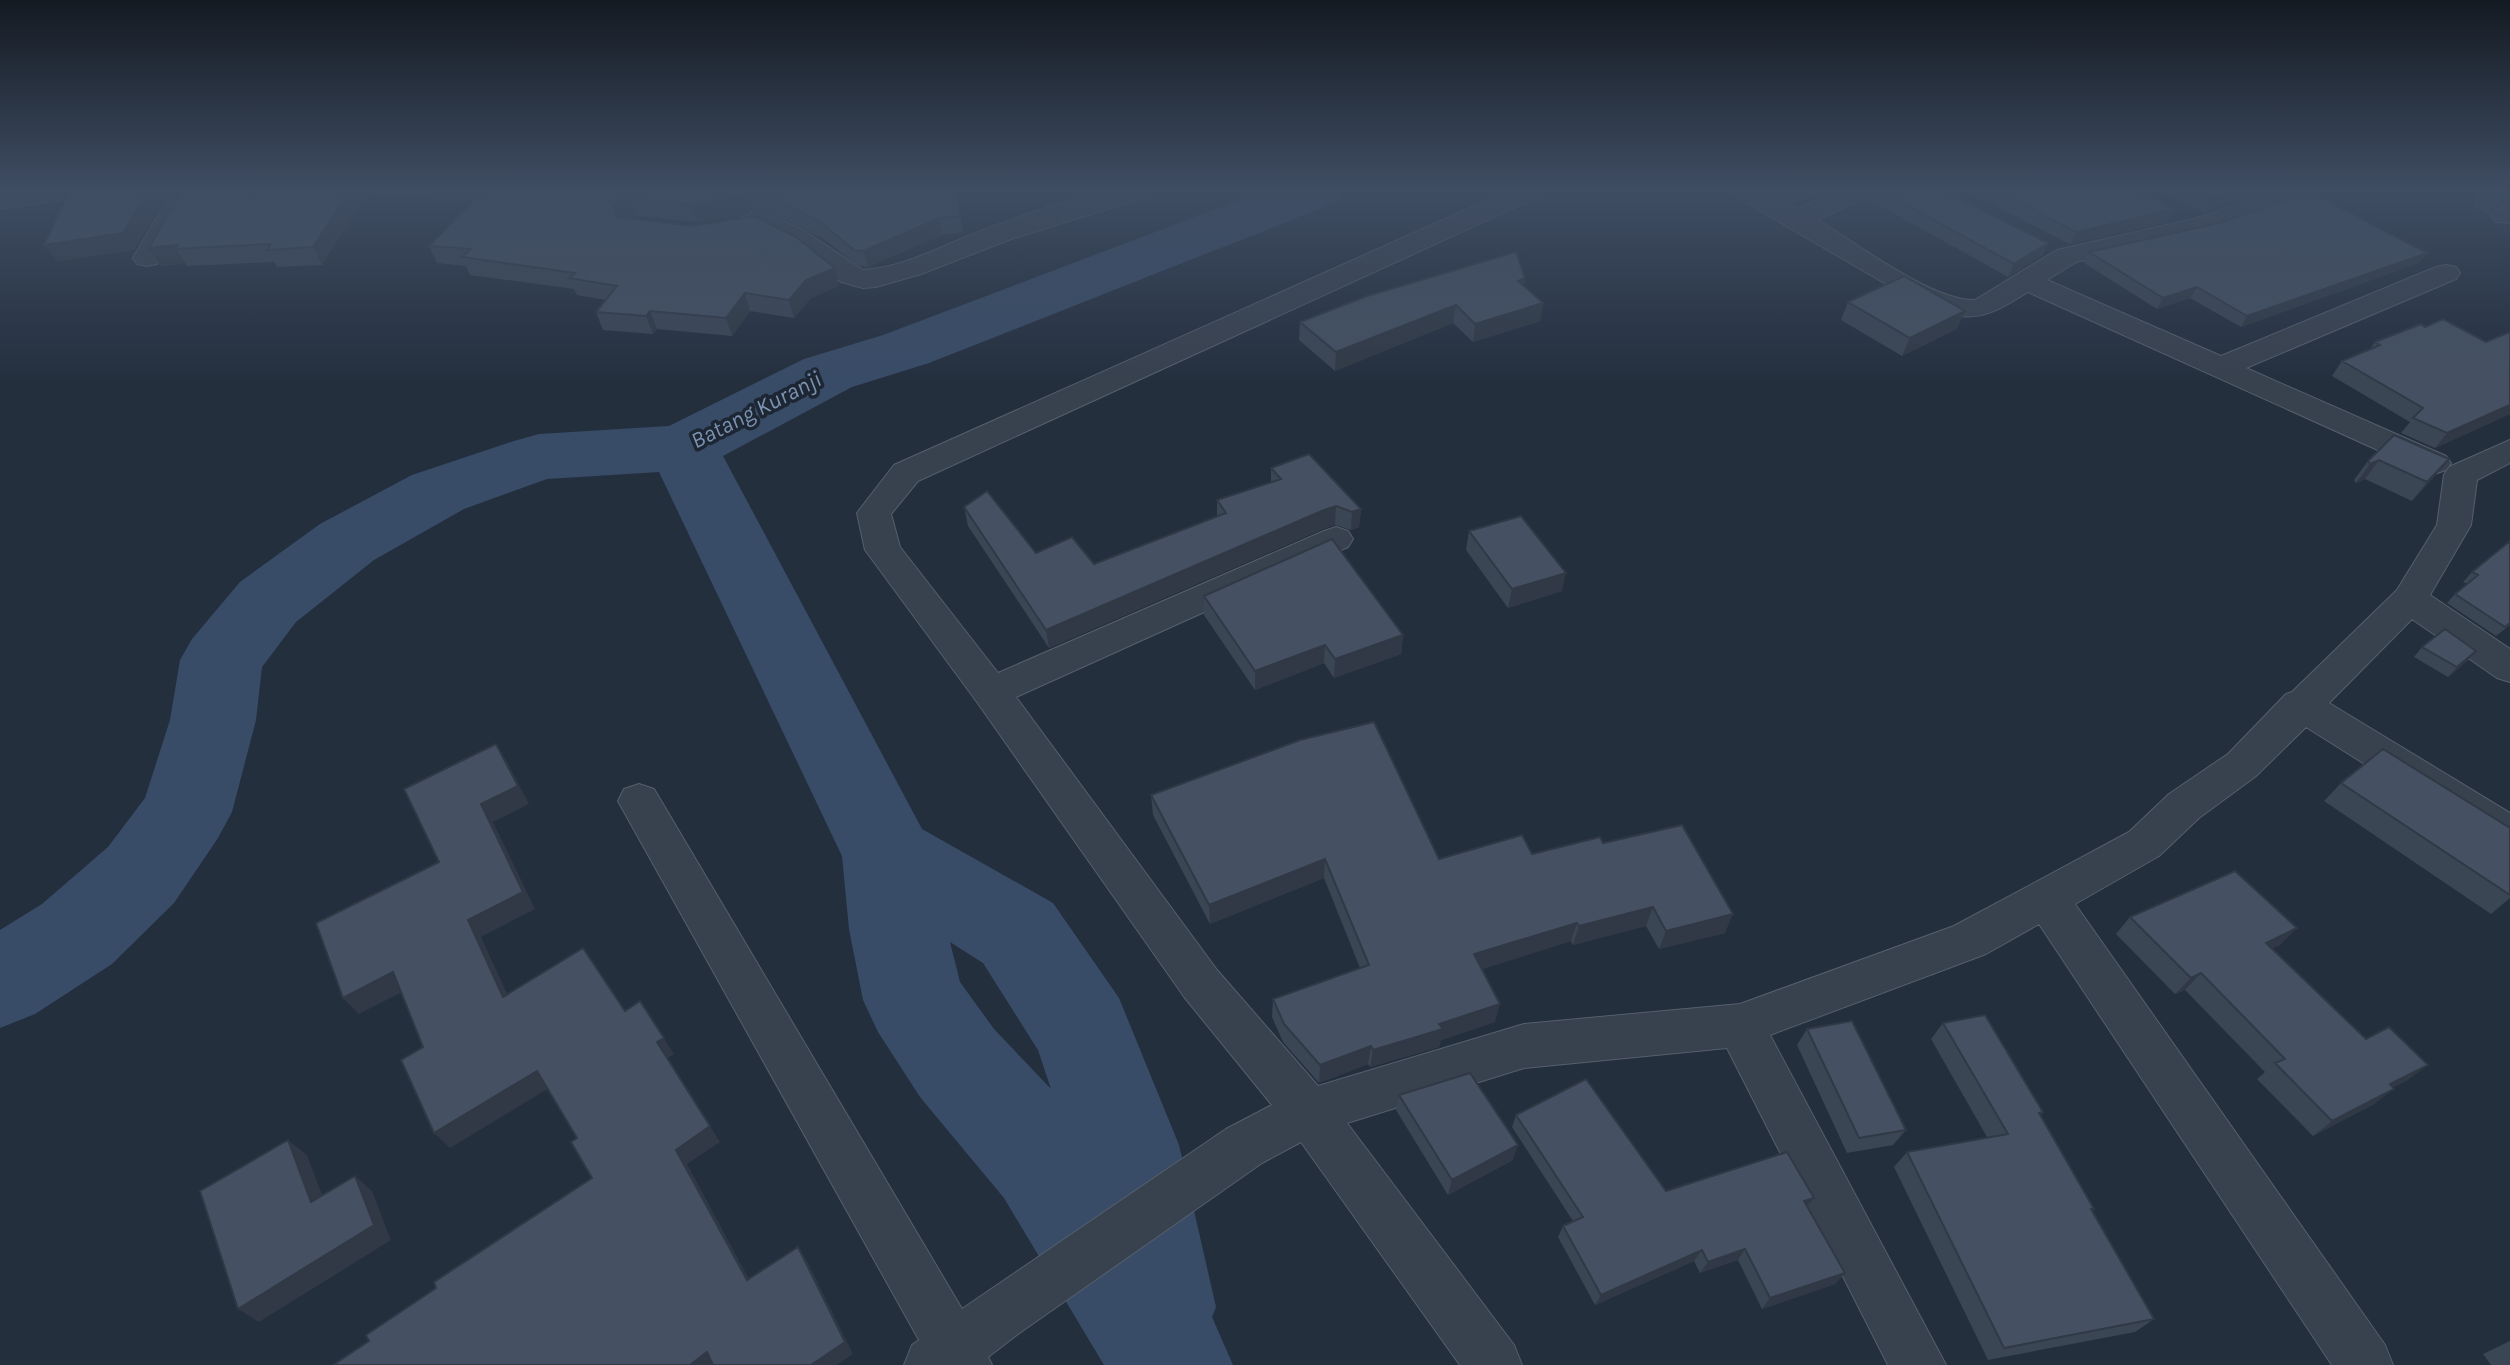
<svg xmlns="http://www.w3.org/2000/svg" width="2510" height="1365" viewBox="0 0 2510 1365" font-family="Karla,sans-serif">
  <rect width="100%" height="100%" fill="#242f3e"/>
  <g fill="none" stroke-linecap="round" stroke-linejoin="round">
    <path fill="#394c67" fill-rule="evenodd" d="M1266 190H1346L1337 202 929 363 852 387 723 456 922 829 1053 903 1119 998 1179 1145 1216 1307 1212 1317 1233 1365H1104L1004 1198 920 1097 878 1032 863 1000 849 929 842 856 659 472 547 479 464 509 374 560 296 622 262 667 256 720 232 812 218 838 174 903 112 964 35 1014 0 1028V930L42 904 108 847 145 798 170 720 180 660 192 639 240 582 320 524 412 475 514 441 539 434 669 426 804 359 883 335ZM950 942 983 963 1038 1050 1051 1089 994 1029 960 982Z"/>
    <defs>
      <path id="street" d="M22 190H86L82 196 73 198 0 209V193Z
        M173 190H199L157 264 147 266 137 264 133 258Z
        M767 190H794L779 209 777 218 806 232 863 270C897 268 930 252 961 239 1018 216 1093 187 1154 190L1150 196 1014 238 921 274 876 287 863 288 841 282 772 235 742 229 738 223 742 217 751 215 753 208Z
        M1510 190H1544L1540 196 918 481 891 514 900 547 998 673 1324 531 1336 527 1348 531 1353 539 1348 547 1016 697 1217 970 1318 1086 1524 1024 1740 1004 1954 926 2129 832 2169 794 2228 754 2286 694 2292 692 2397 590 2437 525 2444 475 2449 467 2510 440V463L2477 480 2471 525 2430 595 2510 649V682L2497 678 2412 619 2329 703 2510 813V851L2495 846 2306 727 2256 776 2199 818 2159 856 2075 904 2385 1345 2393 1365H2332L2039 924 1986 954 1770 1035 1946 1365H1888L1727 1048 1524 1068 1347 1123 1514 1345 1522 1365H1460L1301 1142 1262 1163 1018 1334 988 1357 992 1365H904L912 1345 919 1340 618 801 624 789 639 784 654 789 962 1309 1226 1129 1272 1105 1185 998 977 702 871 558 865 550 857 513 894 465Z
        M1731 190H1763L1799 209 1838 190H1872L1868 196 1818 220C1856 243 1932 301 1975 300L2057 250 2194 219 2279 190H2317L2313 196 2212 231 2076 262 2047 280 2221 356 2436 267 2446 265 2456 267 2460 273 2456 279 2246 368 2446 456 2451 463 2446 470 2434 474 2422 470 2028 292C1990 316 1973 324 1929 309L1735 196Z
        M2510 206V223L2495 222 2491 216 2495 210Z"/>
    </defs>
    <use href="#street" stroke="#565f6c" stroke-width="2"/>
    <use href="#street" fill="#38414e" fill-rule="evenodd"/>
  </g>
  <path fill="#3b4654" d="M182 190H757L759 196 749 214 698 222 636 216 626 218 835 268 839 286 811 298 794 318 750 311 732 336 657 329 653 334 603 330 596 312 606 300 577 295 574 289 470 275 466 266 437 263 429 246 474 200 366 195 322 265 277 267 274 262 187 266 185 263 161 266 149 248Z
    M958 190 963 232 942 235 868 267 858 266 823 238 780 217 775 201Z
    M1771 190H1831L1794 204Z
    M1872 190H1941L2048 243 2042 256 2008 277 1868 199Z
    M1964 190H2136L2175 209 2168 222 2070 244Z
    M2158 190H2271L2204 212Z
    M2478 190H2510V204L2494 207 2489 215 2473 207Z
    M2089 252 2427 253 2419 263 2241 327 2190 298 2157 309 2084 263Z
    M1525 278 1524 286 1543 303 1540 321 1473 342 1453 323 1335 371 1299 340 1300 322Z
    M1848 302 1957 329 1902 356 1841 320Z
    M2425 327 2486 342 2510 414 2435 448 2401 433 2410 422 2332 376 2342 361 2370 349 2375 342Z
    M2394 435 2449 459 2433 478 2412 501 2365 479 2356 483 2354 480 2368 461Z
    M1271 468 1361 509 1359 527 1351 530 1335 525 1323 529 1049 648 968 526 964 507 1036 553 1094 564 1217 516V500L1271 482Z
    M1469 531 1562 591 1508 608 1466 550Z
    M2510 541V625L2496 636 2447 603 2455 594 2467 584 2463 582 2472 572Z
    M1204 596 1403 635 1401 654 1334 678 1324 663 1255 690 1204 615Z
    M2422 647 2476 651 2467 661 2448 677 2414 657Z
    M2341 783 2510 828V898L2491 914 2324 801Z
    M1151 795 1439 859 1532 854 1603 843 1725 933 1659 949 1646 926 1573 945 1571 941 1482 969 1495 1022 1441 1040 1439 1047 1370 1067 1368 1064 1319 1083 1283 1042 1272 1017 1273 999 1360 968 1324 878 1210 924 1153 815Z
    M2130 917 2280 945 2272 948 2408 1080 2393 1087 2374 1104 2313 1136 2257 1079 2265 1072 2185 990 2175 994 2116 934Z
    M1943 1023 2043 1112 2040 1115 2094 1209 2092 1211 2154 1319 2135 1332 1988 1360 1894 1167 1907 1152 1987 1137 1931 1039Z
    M1807 1029 1906 1130 1893 1145 1847 1153 1797 1045Z
    M1399 1095 1513 1160 1448 1195 1396 1110Z
    M1516 1115 1666 1191 1807 1207 1845 1273 1835 1284 1762 1309 1738 1260 1700 1273 1694 1261 1595 1305 1558 1237 1563 1226 1573 1221 1512 1127Z
    M2510 1341V1365H2491L2483 1354Z"/>
  <path fill="#303945" d="M149 190H170L134 250 57 262 44 245Z
    M350 190H364L366 195 322 265 313 247Z
    M748 190H757L759 196 749 214 698 222 692 205Z
    M957 190H958L963 232 960 216Z
    M1802 190H1831L1794 204 1798 191Z
    M2241 190H2271L2204 212 2211 200Z
    M2510 192V204L2494 207 2505 193Z
    M630 199 636 216 625 218 620 226 613 208 619 201Z
    M2175 209 2168 222 2070 244 2076 232Z
    M939 218 942 235 868 267 864 251Z
    M2048 243 2042 256 2008 277 2014 264Z
    M178 245 176 249 185 263 161 266 149 248Z
    M2427 253 2419 263 2241 327 2247 316Z
    M835 268 839 286 811 298 794 318 789 300 806 280Z
    M1525 278 1522 296 1518 281Z
    M2197 287 2190 298 2157 309 2163 298Z
    M745 293 750 311 732 336 726 318Z
    M1543 303 1540 321 1473 342 1475 324Z
    M1456 305 1453 323 1335 371 1336 352Z
    M650 311 657 329 653 334 646 316Z
    M1965 311 1957 329 1902 356 1910 338Z
    M2510 405V414L2435 448 2447 433Z
    M2449 459 2433 478 2412 501 2427 482Z
    M2379 460 2365 479 2356 483 2370 464Z
    M1336 506 1335 525 1323 529 1049 648 1046 630 1324 510Z
    M1361 509 1359 527 1351 530 1352 512Z
    M1566 573 1562 591 1508 608 1512 589Z
    M1403 635 1401 654 1334 678 1335 659Z
    M1325 645 1324 663 1255 690V671Z
    M2476 651 2467 661 2448 677 2457 667Z
    M496 744 507 762 529 804 493 822 535 909 481 937 516 1013 503 997 468 920 481 804Z
    M1325 859 1324 878 1210 924 1209 905Z
    M1653 907 1646 926 1573 945 1579 926Z
    M1733 914 1725 933 1659 949 1666 931Z
    M1577 923 1571 941 1470 973 1474 954Z
    M2297 928 2280 945 2250 959 2266 943Z
    M393 972 408 989 359 1014 343 998Z
    M2201 973 2185 990 2175 994 2191 978Z
    M640 1001 674 1054 668 1058 720 1142 687 1164 757 1294 747 1280 676 1150 657 1042Z
    M1500 1004 1495 1022 1441 1040 1439 1047 1370 1067 1373 1050 1439 1024Z
    M1371 1046 1368 1064 1319 1083 1320 1065Z
    M2428 1065 2408 1080 2370 1099 2390 1084Z
    M537 1071 551 1087 450 1148 434 1133Z
    M2394 1089 2374 1104 2313 1136 2332 1121Z
    M288 1140 307 1155 330 1216 311 1202Z
    M1518 1145 1513 1160 1448 1195 1452 1180Z
    M355 1176 372 1191 391 1240 259 1322 238 1309Z
    M1814 1198 1805 1209 1804 1201Z
    M798 1247 807 1261 853 1354 837 1365H811Z
    M1745 1249 1738 1260 1700 1273 1708 1262Z
    M1702 1250 1694 1261 1595 1305 1601 1295Z
    M1845 1273 1835 1284 1762 1309 1770 1298Z
    M707 1352 718 1365H690Z"/>
  <path fill="#455162" stroke="#303945" stroke-width="2" d="M70 190H149L123 233 44 245Z
    M182 190H350L313 247 267 250 271 244 176 249 178 245 149 248Z
    M484 190H748L744 196 692 205 630 199 619 201 613 208 617 217 692 226 754 216 796 237 835 268 806 280 789 300 745 293 726 318 650 311 646 316 596 312 617 286 569 278 575 273 462 257 471 249 429 246Z
    M782 190H957L960 216 939 218 864 251 854 250 819 221 775 201Z
    M1879 190H1941L2048 243 2014 264Z
    M1994 190H2136L2175 209 2076 232Z
    M2190 190H2241L2211 200Z
    M2484 190H2510V192L2505 193 2499 201 2483 192Z
    M2310 192 2427 253 2247 316 2197 287 2163 298 2089 252 2219 223Z
    M1516 252 1525 278 1518 281 1543 303 1475 324 1456 305 1336 352 1300 322 1367 296Z
    M1904 276 1965 311 1910 338 1848 302Z
    M2443 319 2486 342 2510 332V405L2447 433 2413 418 2423 408 2342 361 2380 345 2375 342 2421 324 2425 327Z
    M2394 435 2449 459 2427 482 2379 460 2370 464 2368 461Z
    M1309 454 1361 509 1352 512 1336 506 1324 510 1046 630 964 507 987 491 1036 553 1072 537 1094 564 1226 513 1217 500 1281 479 1271 468Z
    M1521 516 1566 573 1512 589 1469 531Z
    M1332 539 1403 635 1335 659 1325 645 1255 671 1204 596Z
    M2510 541V623L2505 627 2455 594 2478 575 2472 572Z
    M2445 629 2476 651 2457 667 2422 647Z
    M1374 722 1439 859 1522 835 1532 854 1600 837 1603 843 1682 825 1733 914 1666 931 1653 907 1579 926 1577 923 1474 954 1500 1004 1439 1024 1443 1029 1373 1050 1371 1046 1320 1065 1284 1024 1273 999 1369 965 1325 859 1209 905 1151 795 1300 740Z
    M496 744 518 786 481 804 523 892 468 920 503 997 583 948 625 1011 640 1001 664 1038 657 1042 710 1126 676 1150 747 1280 798 1247 845 1342 811 1365H713L707 1352 690 1365H333L369 1341 366 1335 436 1288 434 1282 592 1178 571 1142 577 1138 537 1071 434 1133 401 1060 423 1047 393 972 343 998 316 923 439 862 404 789Z
    M2383 749 2510 828V895L2341 783Z
    M2235 871 2297 928 2266 943 2366 1039 2389 1027 2428 1065 2390 1084 2394 1089 2332 1121 2275 1063 2285 1059 2201 973 2191 978 2130 917Z
    M1985 1015 2043 1112 2039 1113 2094 1209H2091L2154 1319 2004 1348 1907 1152 2008 1134 1943 1023Z
    M1852 1021 1906 1130 1859 1138 1807 1029Z
    M1470 1073 1518 1145 1452 1180 1399 1095Z
    M1586 1079 1666 1191 1787 1152 1814 1198 1804 1201 1845 1273 1770 1298 1745 1249 1708 1262 1702 1250 1601 1295 1563 1226 1583 1217 1516 1115Z
    M288 1140 311 1202 355 1176 374 1225 238 1309 200 1191Z"/>
  <linearGradient id="sky" x2="0" y2="1"><stop stop-color="#141a22"/><stop offset="0.5" stop-color="#3f4d63"/><stop offset="1" stop-color="#3f4d63" stop-opacity="0"/></linearGradient>
  <rect width="2510" height="381" fill="url(#sky)"/>
  <g text-anchor="middle" dominant-baseline="central" stroke-width="7" stroke-linejoin="round" paint-order="stroke">
    <g font-size="23" font-style="italic" fill="#7c92b1" stroke="#1d2633">
      <text transform="translate(756 410) rotate(-27)">Batang Kuranji</text>
    </g>
  </g>
</svg>
